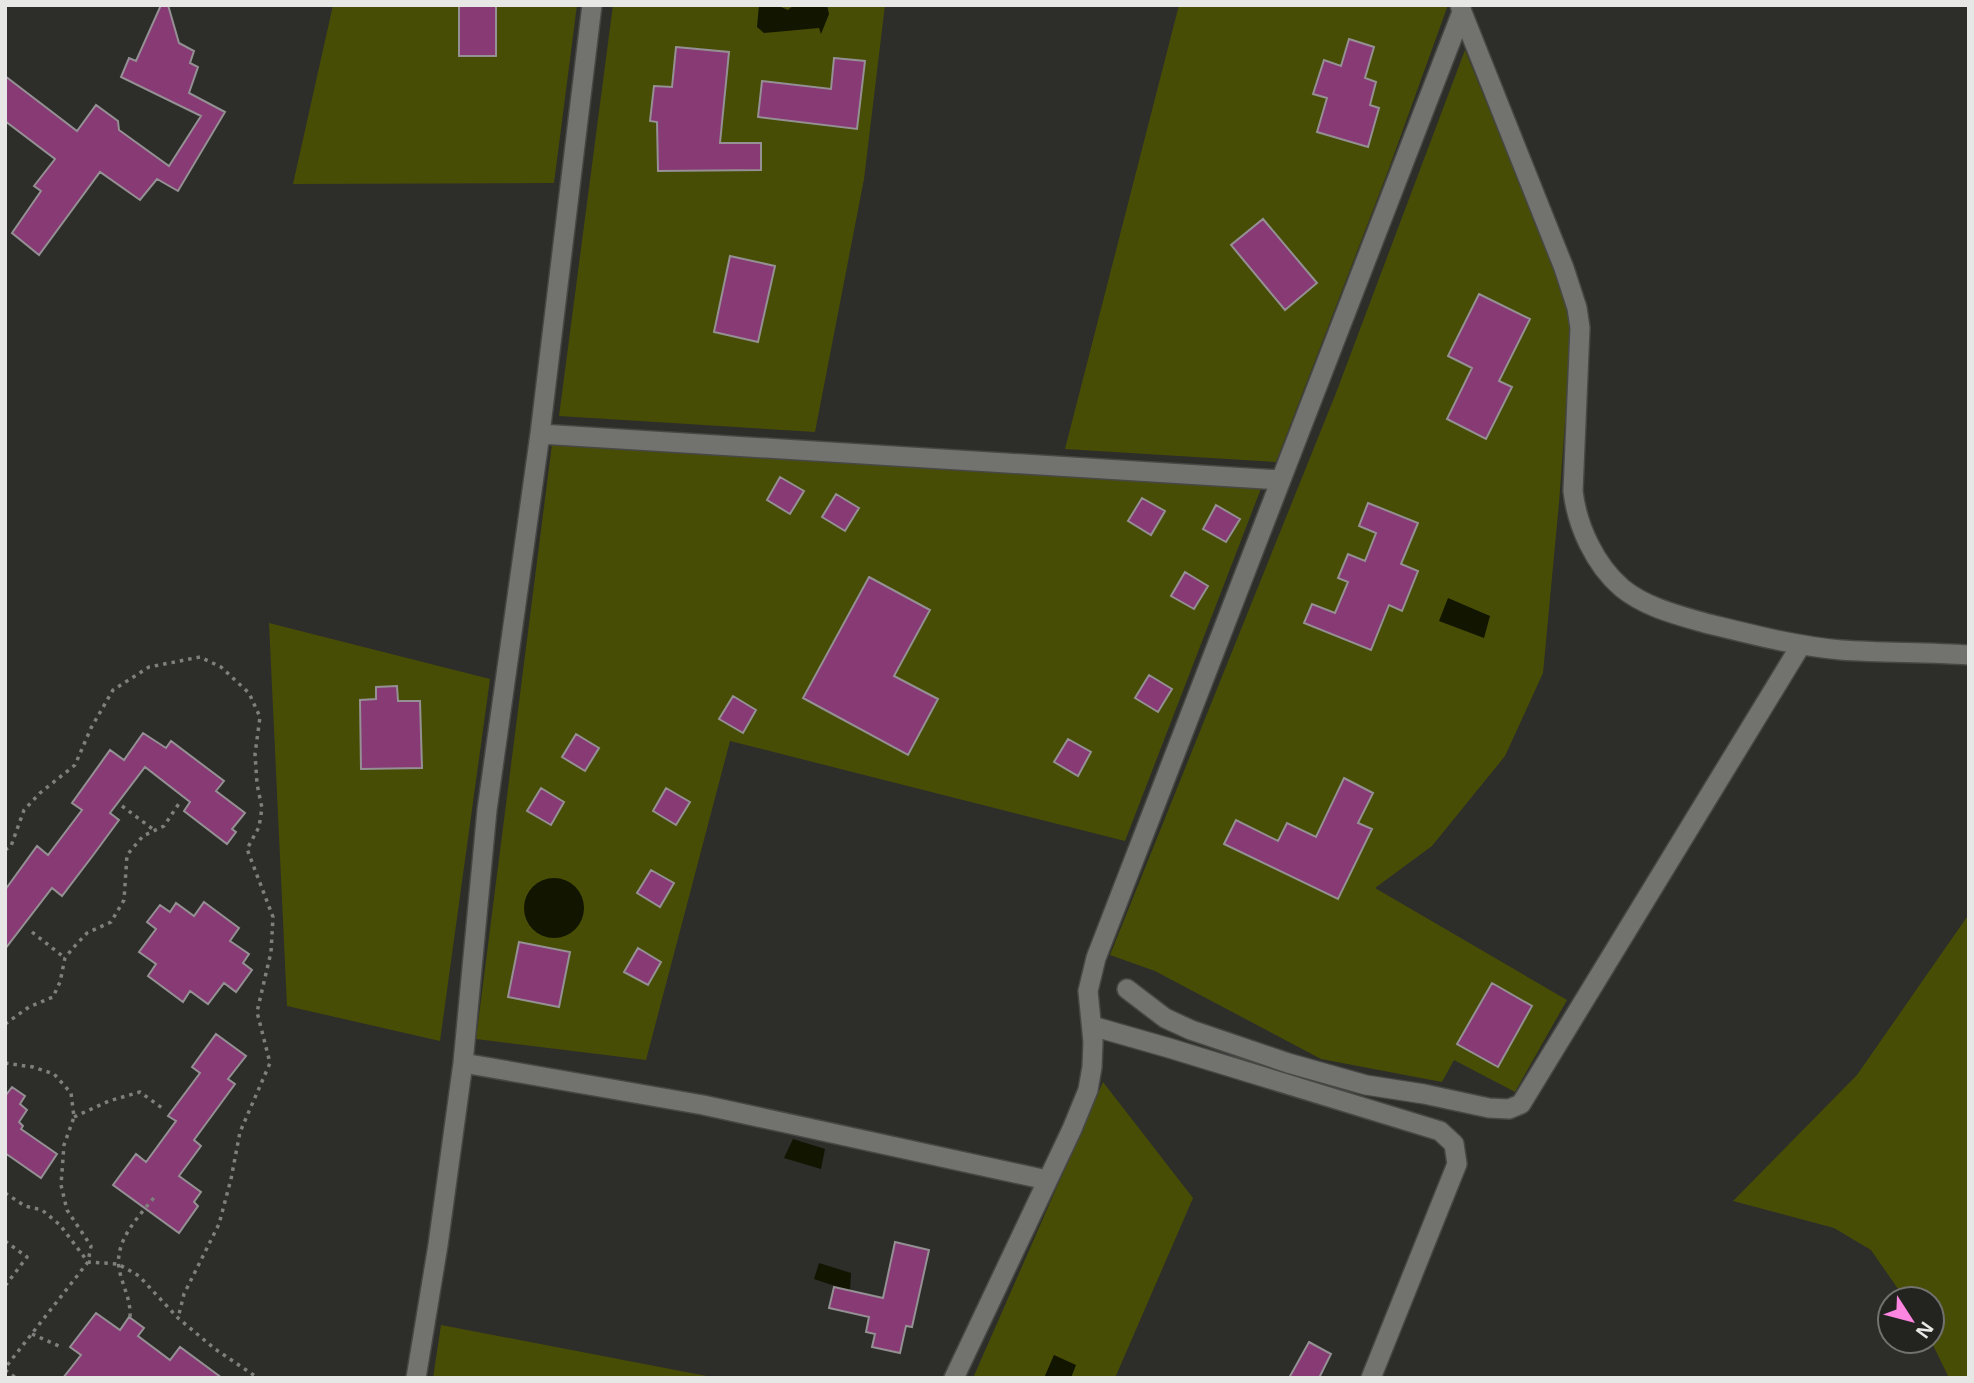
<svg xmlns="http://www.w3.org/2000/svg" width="1974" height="1383" viewBox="0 0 1974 1383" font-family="'Open Sans',sans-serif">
  <rect width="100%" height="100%" fill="#2d2d2a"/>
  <path fill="#484d06" d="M333 5H577L554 183 293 184Z
    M613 5H885L864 179 815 432 559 416Z
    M1179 5H1448L1388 171 1276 462 1065 449Z
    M1465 50 1573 315 1559 503 1543 673 1505 756 1432 846 1375 888 1567 1000 1515 1092 1454 1060 1442 1082 1321 1059 1155 971 1110 955 1336 393Z
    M552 444 1262 486 1125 841 730 741 646 1060 476 1039Z
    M269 623 490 679 440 1041 287 1006Z
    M1969 914V1378H1949L1931 1341 1932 1299H1905L1871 1250 1834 1228 1733 1201 1857 1075Z
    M1103 1082 1193 1198 1115 1378H973Z
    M441 1325 717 1378H433Z"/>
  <path fill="#121500" d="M759 5H776L788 10 794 5H827L829 14 821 34 819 28 764 33 757 27Z
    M1448 598 1490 616 1484 638 1439 621Z
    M524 908a30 30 0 1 1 60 0a30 30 0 1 1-60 0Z
    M793 1139 825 1149 821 1169 784 1158Z
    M819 1263 851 1273 850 1291 814 1279Z
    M1054 1355 1076 1365 1071 1378H1044Z"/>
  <path fill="#873a74" stroke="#949093" stroke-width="2" d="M161 5H168L179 43 194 51 190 63 198 67 189 93 225 112 178 191 157 179 140 200 100 172 39 255 12 233 41 191 34 186 55 159 5 121V76L77 131 96 105 118 121 119 130 169 166 201 116 121 77 129 58 136 61Z
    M459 6H496V56H459Z
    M1349 39 1374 47 1365 78 1376 82 1370 105 1379 108 1368 147 1317 132 1327 98 1313 94 1324 60 1341 66Z
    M676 47 729 52 720 143H761V170L658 171 657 122 650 121 654 86 672 87Z
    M834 58 865 61 857 129 758 117 762 81 831 89Z
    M1263 219 1317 283 1285 310 1231 245Z
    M730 256 775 266 758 342 714 332Z
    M1479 294 1530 319 1499 381 1512 387 1486 439 1447 419 1472 368 1448 356Z
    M780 477 804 491 790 514 767 500Z
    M836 494 859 508 845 531 822 517Z
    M1142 498 1165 511 1151 535 1128 521Z
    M1368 503 1418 523 1401 564 1418 571 1402 611 1389 605 1371 650 1304 623 1312 604 1335 613 1348 582 1338 578 1348 554 1365 561 1376 533 1359 526Z
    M1216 505 1240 519 1226 542 1203 529Z
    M1185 572 1208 586 1194 609 1171 596Z
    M869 577 930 610 894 676 938 699 908 755 803 698Z
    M1149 675 1172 689 1158 712 1135 698Z
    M397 686 398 701H420L422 768 361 769 360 700 376 699V687Z
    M733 696 756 710 743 733 719 719Z
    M143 733 166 748 171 741 224 781 216 791 245 813 232 829 236 832 227 844 184 811 190 802 145 767 110 813 119 820 94 854 62 896 52 888 5 949V890L37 846 48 855 82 810 72 803 110 750 124 760Z
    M576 734 599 748 585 771 562 757Z
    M1068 739 1091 752 1078 776 1054 762Z
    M1344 778 1373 793 1358 823 1372 829 1338 899 1224 844 1236 820 1278 841 1287 823 1316 837Z
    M541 788 564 802 551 825 527 811Z
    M666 788 690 802 676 825 653 811Z
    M651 870 674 883 660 907 637 893Z
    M204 902 239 928 230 941 249 954 243 963 252 970 236 992 224 983 208 1004 190 991 183 1002 148 976 156 964 139 952 156 929 147 922 160 905 170 912 176 903 194 916Z
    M519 942 570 952 559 1007 508 997Z
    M638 948 661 962 648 985 624 972Z
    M1492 983 1532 1006 1498 1067 1457 1044Z
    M216 1034 246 1056 228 1079 235 1084 194 1140 201 1146 179 1176 201 1192 194 1202 198 1206 179 1233 113 1185 136 1154 146 1162 176 1121 168 1116 200 1073 192 1067Z
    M12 1087 25 1096 20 1104 27 1110 19 1122 23 1126 21 1129 57 1154 41 1178 5 1153V1094L6 1095Z
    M895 1242 929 1250 912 1327 906 1326 900 1353 872 1347 875 1334 866 1332 869 1317 829 1308 834 1287 883 1298Z
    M96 1313 120 1330 129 1317 144 1328 138 1336 170 1360 180 1347 222 1378H63L81 1355 70 1347Z
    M1309 1342 1331 1354 1319 1378H1289Z"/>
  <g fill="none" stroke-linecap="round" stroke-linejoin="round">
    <defs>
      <path id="street" d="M1462 12 1564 268 1577 308 1580 328 1573 491C1577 526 1595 565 1622 588 1645 607 1677 615 1705 623 1750 634 1795 646 1841 650 1883 653 1926 652 1969 655
        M540 434 1280 480
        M1127 989 1165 1018 1191 1030 1288 1063 1366 1085 1424 1094 1489 1108 1509 1109 1521 1104 1801 645
        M1092 1026 1169 1048 1440 1131 1454 1144 1457 1164 1371 1378
        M463 1063 703 1105 1047 1180
        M416 1378 438 1245 463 1063 487 810 540 434 592 5
        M954 1378 1072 1129 1088 1090 1092 1067 1093 1042 1088 991 1096 958 1462 12 1460 5"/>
    </defs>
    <use href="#street" stroke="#474845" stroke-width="22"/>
    <path stroke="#7f7f7d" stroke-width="3.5" stroke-dasharray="3.5 5" stroke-linecap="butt" d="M122 806 154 830
      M5 850 11 846 24 810 40 793 75 765 91 728 113 690 149 667 200 657 221 667 249 693 260 717 255 754 257 784 262 808 259 827 247 849 273 917 271 952 257 1012 270 1063 240 1132 231 1179 219 1224 184 1294 178 1318
      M32 932 65 958
      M5 1024 29 1007 53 997 60 982 65 958 73 948 87 933 111 922 124 900 127 855 143 836 164 826 180 802
      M5 1063 33 1067 54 1074 71 1093 74 1117 64 1145 61 1185 67 1210 91 1246 88 1262 5 1368
      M74 1117 109 1101 140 1092 162 1108
      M5 1193 25 1206 42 1210 60 1225 88 1262 118 1264 139 1276 178 1318 215 1349 258 1378
      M5 1241 27 1257 5 1286
      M130 1317C131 1301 124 1289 120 1273 112 1242 138 1218 156 1195
      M32 1334 61 1347
      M5 1370 16 1378"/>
    <use href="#street" stroke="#72736f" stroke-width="19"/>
  </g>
  <rect width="1974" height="1383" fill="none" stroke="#e7e7e5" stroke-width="14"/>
  <g transform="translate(1911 1320) rotate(126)"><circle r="33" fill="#232420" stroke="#71726f" stroke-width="2"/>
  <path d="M0-5L12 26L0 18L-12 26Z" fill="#fe85e0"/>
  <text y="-10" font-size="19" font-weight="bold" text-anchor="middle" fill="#e7e7e5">N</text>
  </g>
</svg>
